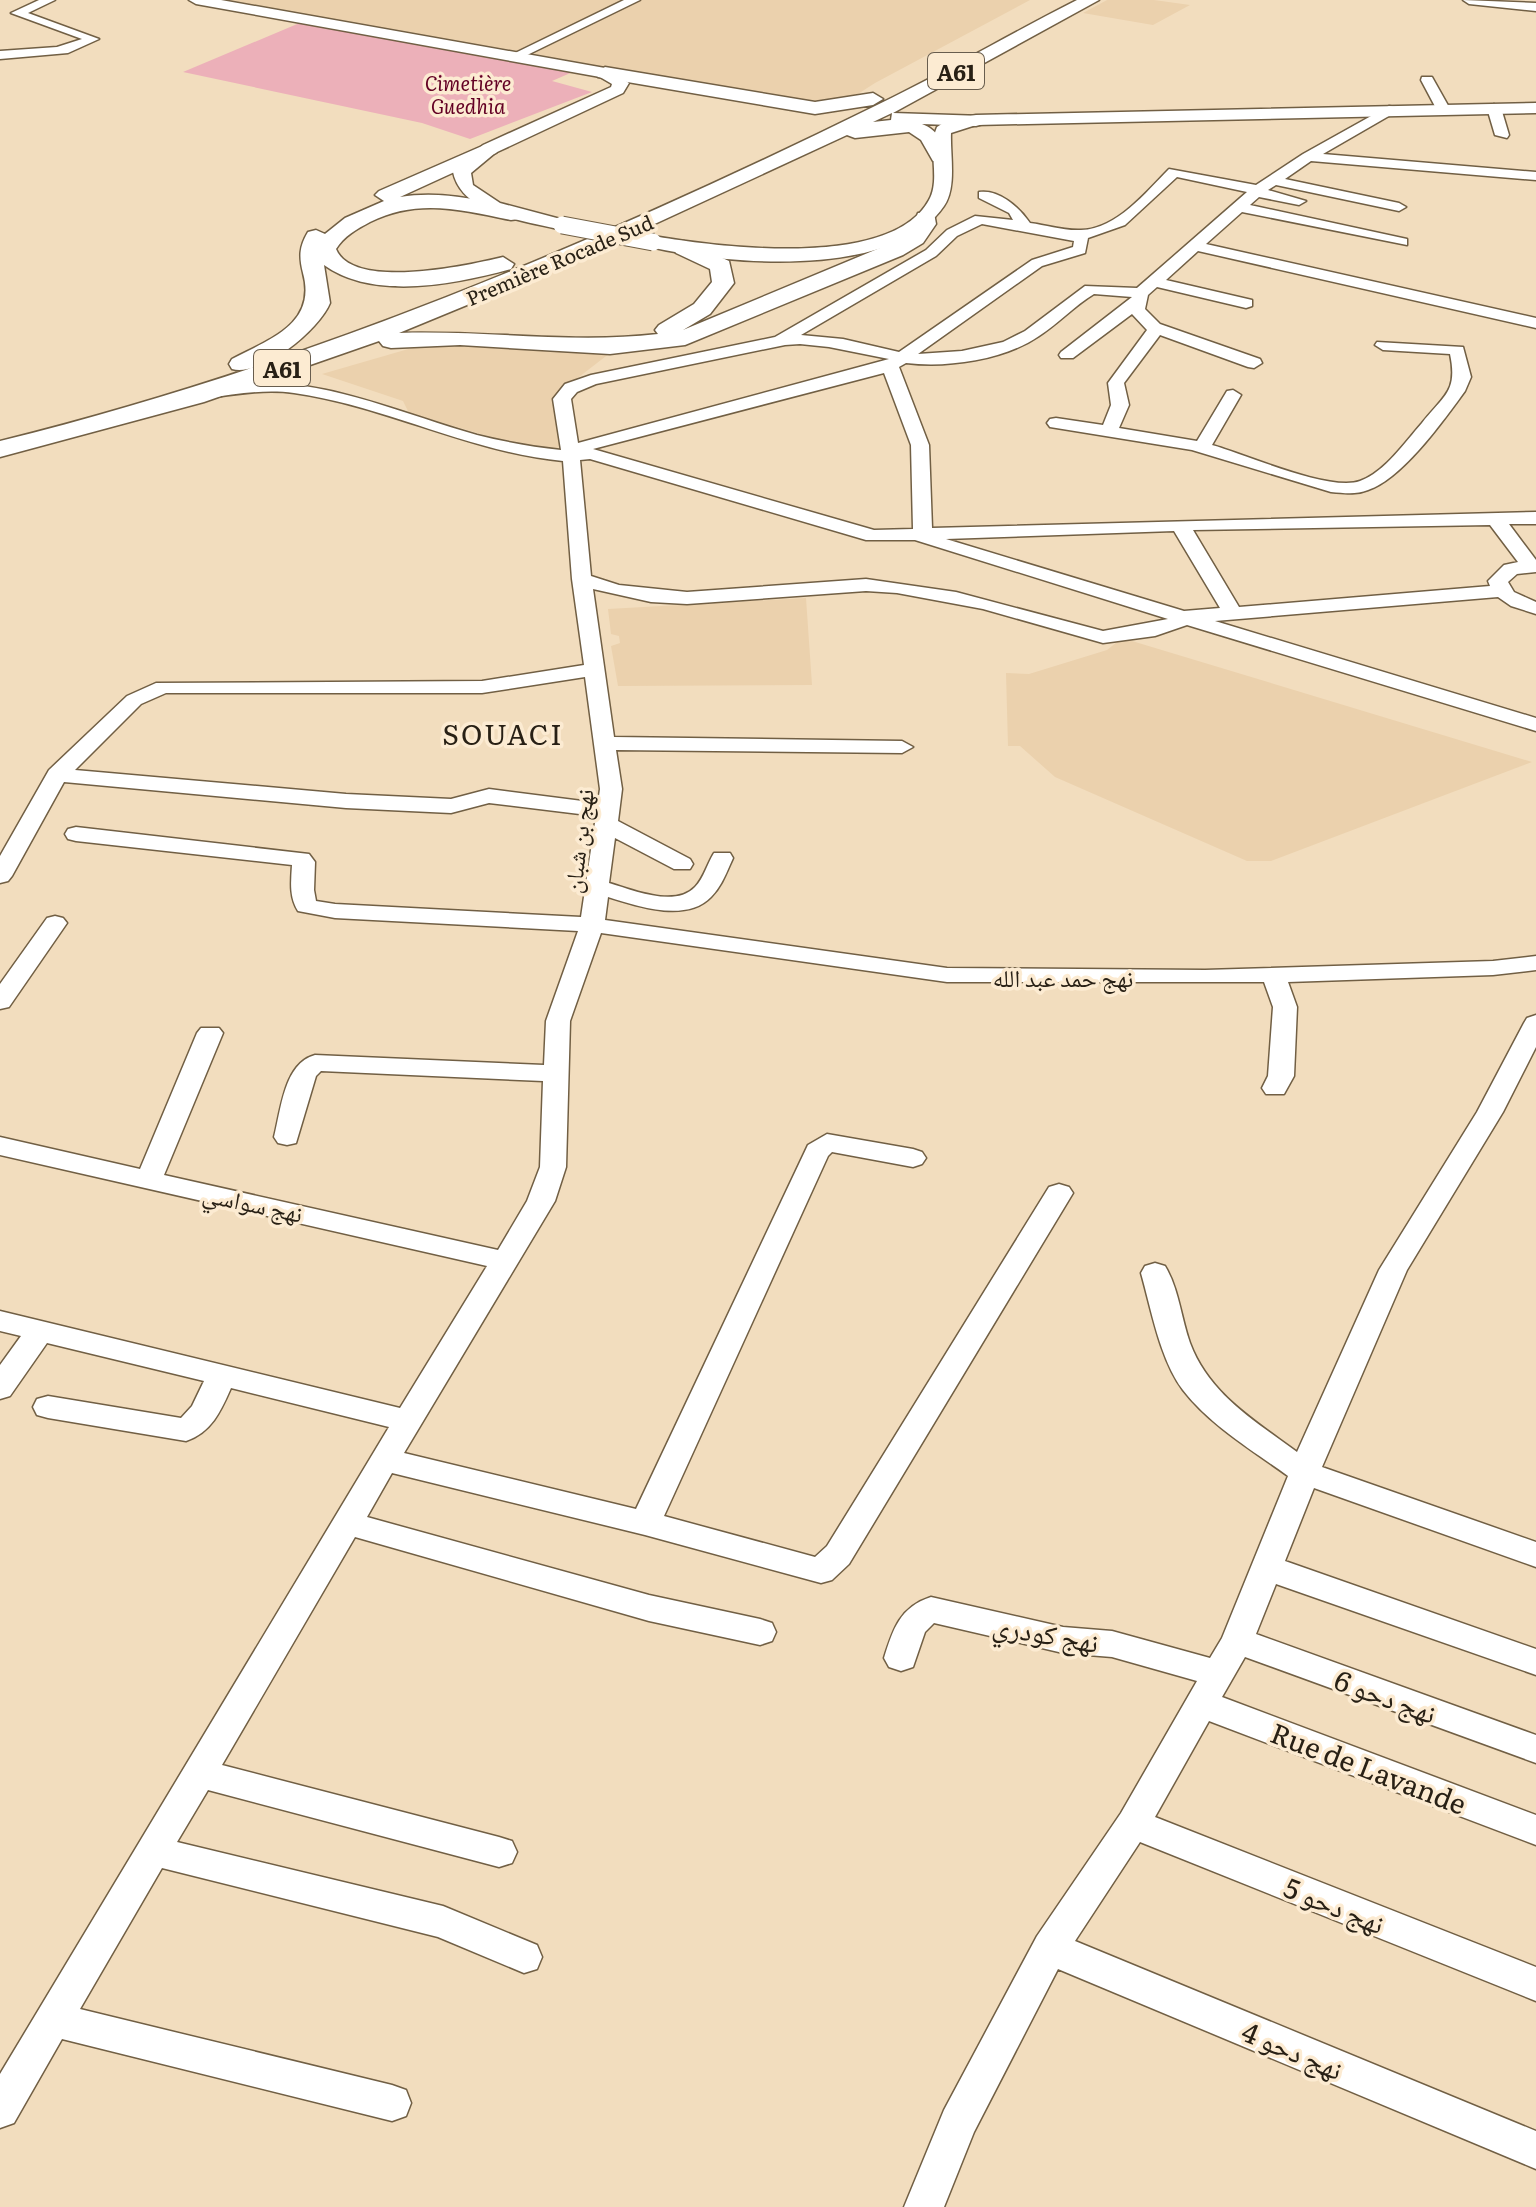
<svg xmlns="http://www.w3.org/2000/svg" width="1536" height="2207" viewBox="0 0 1536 2207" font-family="Literata,'Noto Naskh Arabic',serif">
  <rect width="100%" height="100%" fill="#f2ddbe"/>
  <path fill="#ebd1ad" d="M210 0H1030L875 83 847 101 818 104Z
    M1107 0H1154L1190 5 1153 25 1083 13Z
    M436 341 610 353 553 397 560 447 546 453 409 413 403 401 322 374Z
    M806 598 812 685 618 686 611 646 620 643 619 636 611 634 608 609Z
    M1122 638 1532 762 1271 861H1247L1055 777 1020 746H1008L1006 673 1029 674 1107 650Z"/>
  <path fill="#ecb0b9" d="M302 22 575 71 552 81 592 92 470 139 422 123 183 72Z"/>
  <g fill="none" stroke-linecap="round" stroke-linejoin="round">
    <defs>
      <path id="minor" d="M39 0H55L28 13 99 39 68 53 0 59V51L57 47 82 39 11 13Z
        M624 0H640L519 59 509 56Z
        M1463 0 1536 3V11L1469 4Z
        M1422 77H1432L1450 109 1448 112H1438L1421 80Z
        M1494 104 1501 108 1509 135 1507 138 1495 135 1487 108Z
        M1389 106 1394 107V113L1323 154 1536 172V180L1311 161 1285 179 1399 203 1406 207 1399 211 1276 185 1268 190 1306 201 1299 205 1259 197 1250 205 1407 239V245L1242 212 1206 244 1536 318V328L1198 251 1166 280 1252 300V306L1246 308 1157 287 1148 295 1145 309 1160 324 1260 359 1262 363 1254 368 1248 367 1160 335 1124 383 1129 405 1119 428 1197 441 1227 391 1233 390 1241 395 1212 445C1245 454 1329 492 1360 481 1385 472 1405 442 1422 423 1444 395 1458 392 1450 354L1383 350 1375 345 1377 342 1463 347 1471 377 1465 391C1444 420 1402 479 1368 490 1356 495 1344 493 1331 492L1192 450 1050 427 1047 423 1050 419 1056 418 1103 425 1111 405 1108 383 1147 330 1132 314 1073 358H1061L1059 355 1061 352 1132 297 1094 294C1074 306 1059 323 1039 336 1004 360 948 368 906 363L899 367 929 445 932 528 1536 512V524H1509L1536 560V572L1517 574 1508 582 1514 592 1536 602V614L1511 606 1498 597 1215 621 1536 718V731L1187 625 1155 636 1103 643 983 609 897 593 866 591 687 604 651 602 593 589 614 737 902 741 913 747 902 753 616 750 622 789 618 821 690 859 693 864 690 869H674L615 838 609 883C633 890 675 908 695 887 704 878 707 864 714 853H730L733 858C727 871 722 886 711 897 686 923 637 906 608 897L605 920 947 968 1205 970 1493 961 1536 956V970L1493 975 1288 982 1297 1007 1294 1076 1284 1094H1266L1262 1088 1268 1076 1273 1007 1264 982H947L601 933 570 1021 566 1167 555 1201 404 1453 636 1509 808 1145 827 1134 913 1149 922 1152 926 1158 922 1164 913 1167 832 1152 828 1156 664 1516 815 1557 827 1546 1049 1187 1059 1184 1069 1187 1073 1193 849 1564 832 1580 821 1583 645 1535 392 1473 367 1517 649 1595 760 1619 772 1623 776 1632 772 1641 760 1645 649 1621 355 1537 222 1765 499 1837 512 1841 517 1852 512 1863 499 1867 208 1790 177 1842 443 1906 537 1945 542 1957 537 1969 524 1973 438 1937 162 1868 80 2009 392 2085 406 2090 411 2103 406 2116 392 2121 62 2039 14 2123 0 2128V2074L389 1427 231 1388C221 1411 211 1433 186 1441L48 1418 37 1415 33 1407 37 1399 48 1396 181 1418 192 1406 204 1381 47 1343 10 1396 0 1399V1365L21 1336 0 1331V1311L400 1408 487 1266 0 1155V1137L140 1169 197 1033 201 1028H219L223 1033 164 1175 498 1250 527 1201 540 1167 543 1081 321 1071 316 1076 296 1143 287 1145 278 1143 274 1137C281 1110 284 1063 315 1055L544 1065 546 1021 578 931 335 918 298 911C289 897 291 881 292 865L76 841 68 839 65 834 68 829 76 827 309 854 315 862 314 890 316 901 335 904 581 917 596 816 489 803 451 813 346 808 64 782 12 876 8 881 0 883V856L49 770 127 696 156 683 482 681 584 665 572 579 563 461C469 452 386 406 294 393 265 389 236 394 208 398L200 393C207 386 218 386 228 385 315 373 395 412 477 435 505 442 533 447 561 450L553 399 565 384 591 375 775 337 926 250 947 230 975 216 1013 220 1009 213 979 198V192C999 189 1019 207 1030 223 1046 225 1064 231 1081 230 1117 229 1146 192 1169 169L1256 185 1303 154ZM1177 177 1247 192 1137 288 1085 286 1025 331 1003 342 962 351 918 354 1042 266 1085 253 1088 238 1125 225ZM982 224 1074 241 1073 247 1032 260 899 352 843 339 801 335 936 256 957 236ZM800 344 829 347 889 359 578 443 571 399 577 392 596 384 785 345ZM884 373 911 445 913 529 874 530 593 449ZM590 459 866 540H915L1168 619 1103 631 956 592 866 579 687 592 619 585 591 576 580 460ZM1490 525 1518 562 1504 565 1488 581 1490 586 1239 607 1193 530ZM1174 531 1220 608 1184 611 946 539ZM585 677 600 789 598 803 489 789 451 799 346 794 75 770 141 704 166 693H482Z
        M55 916 63 918 67 923 9 1007 0 1009V984L47 918Z
        M1536 1015V1047L1503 1112 1407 1270 1322 1467 1536 1542V1567L1314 1488 1285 1561 1536 1649V1675L1276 1584 1256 1634 1536 1735V1763L1245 1657 1222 1697 1536 1815V1845L1209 1721 1155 1817 1536 1967V2001L1140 1842 1075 1941 1536 2131V2169L1058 1969 974 2132 944 2207H904L944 2110 1037 1936 1121 1813 1197 1681 1112 1657 1063 1653 934 1623 925 1632 913 1667 901 1671 889 1667 884 1658C893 1629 900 1607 931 1597L1063 1627 1112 1631 1210 1658 1222 1638 1288 1476C1252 1450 1210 1425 1183 1390 1160 1360 1151 1308 1141 1273L1145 1266 1155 1263 1165 1266C1179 1289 1181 1318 1190 1343 1209 1394 1255 1421 1297 1452L1379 1270 1477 1112 1524 1023 1527 1018Z"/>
      <path id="major" d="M189 0H221L605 68 629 83 623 93 495 153 471 173 473 185 500 203 568 221 571 225 568 229 562 230C526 221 462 215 453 172L483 145 611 87 612 84 600 77 196 4Z
        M1536 103V113L976 125 951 133C950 155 957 187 944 206 894 280 723 265 646 246L644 242 653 236C718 247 891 270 929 200 941 179 927 149 937 127L948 120 976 115Z"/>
      <path id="highway" d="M1077 0H1099L893 113 983 116 986 120 983 124 976 126 922 124C938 130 943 143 950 157L947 161H933L921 140 909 132 855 138 847 135 581 258 399 333C486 330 572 344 658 334L655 330 659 325 694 304 712 282 710 269 676 253 673 248 684 241 729 261 734 283 710 314 683 330 887 245 912 230 918 213H934L936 224 923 243 903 255 685 345 610 354 460 345 391 348 383 346 379 341 204 402 0 457V441C304 366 592 245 873 107 942 74 1008 35 1077 0ZM892 113 891 120 873 122Z
        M605 67 815 102 873 93 883 99 873 105 815 114 598 77 596 73Z
        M489 143 499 149 496 153 400 197C440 190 480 200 519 209L522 214 519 219 511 220C461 210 418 198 370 222 357 229 344 236 336 249 353 291 470 265 503 257L514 264 511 269C456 284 374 301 324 265L330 303C319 330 262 377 232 369L229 364 232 359C270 339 317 324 303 273 299 257 299 247 308 232L316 230 325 234 345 218 384 201 375 195 379 191Z"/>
    </defs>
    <use href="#minor" stroke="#715f44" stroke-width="3"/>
    <use href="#major" stroke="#715f44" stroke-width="3"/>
    <use href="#highway" stroke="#715f44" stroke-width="3"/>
    <use href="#minor" fill="#fff" fill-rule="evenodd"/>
    <use href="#major" fill="#fff" fill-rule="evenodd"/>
    <use href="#highway" fill="#fff" fill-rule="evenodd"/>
    <defs>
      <path id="major-bridge" d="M562 225 653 242"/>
    </defs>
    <use href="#major-bridge" stroke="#715f44" stroke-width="19" stroke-linecap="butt"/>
    <use href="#major-bridge" stroke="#fff" stroke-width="17"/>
  </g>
  <g text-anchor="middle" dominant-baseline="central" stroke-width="7" stroke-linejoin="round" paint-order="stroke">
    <g font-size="20" font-style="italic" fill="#630024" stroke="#fcebd2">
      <text x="468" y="82">Cimetière<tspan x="468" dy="23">Guedhia</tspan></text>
    </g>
    <g font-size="20" fill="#282015" stroke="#fcebd2">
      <text transform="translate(559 259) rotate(-23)">Première Rocade Sud</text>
    </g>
    <g fill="#fcebd2" stroke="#685d4e" stroke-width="2">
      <rect x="928" y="53" width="56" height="36" rx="6"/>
      <rect x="254" y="350" width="56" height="36" rx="6"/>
    </g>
    <g font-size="22" font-weight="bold" fill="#282015">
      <text x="956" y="71">A61</text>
      <text x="282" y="368">A61</text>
    </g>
    <g font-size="24" fill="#282015" stroke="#fcebd2">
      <text transform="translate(577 841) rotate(-83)">نهج بن شبان</text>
      <text x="1063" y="976">نهج حمد عبد الله</text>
      <text transform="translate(253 1202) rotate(12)">نهج سواسي</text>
    </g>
    <g font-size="28" letter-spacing="2" fill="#282015" stroke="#fcebd2">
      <text x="503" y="733">SOUACI</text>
    </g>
    <g font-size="28" fill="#282015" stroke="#fcebd2">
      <text transform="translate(1046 1632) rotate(10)">نهج كودري</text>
      <text transform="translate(1386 1695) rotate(20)">نهج دحو 6</text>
      <text transform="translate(1369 1767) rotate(21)">Rue de Lavande</text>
      <text transform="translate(1335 1904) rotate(22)">نهج دحو 5</text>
      <text transform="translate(1293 2049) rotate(23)">نهج دحو 4</text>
    </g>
  </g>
</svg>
